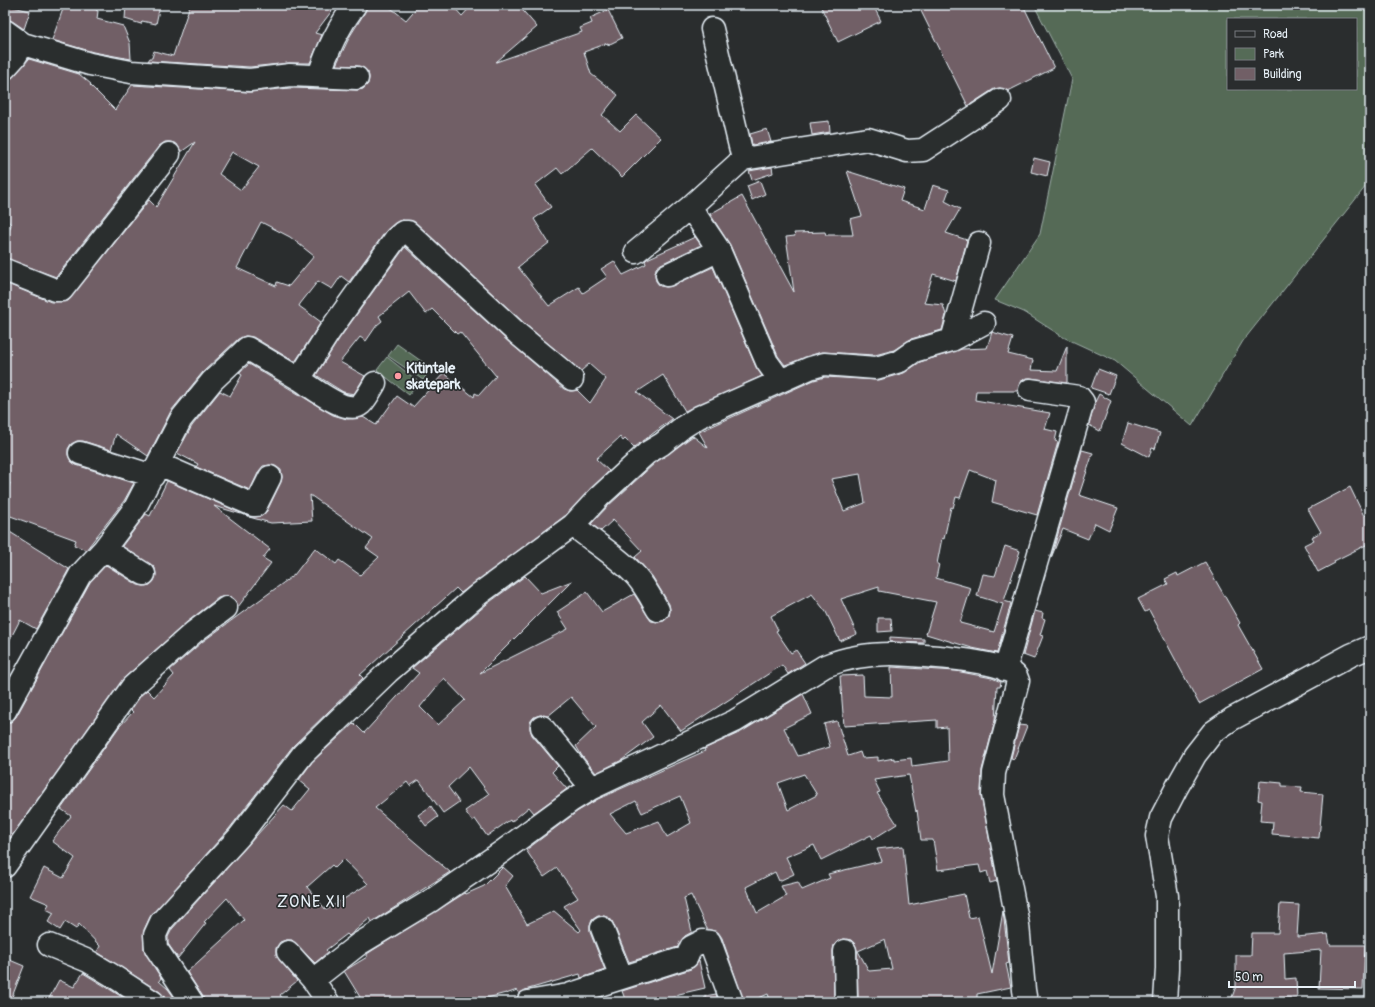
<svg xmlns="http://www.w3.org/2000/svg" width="1375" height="1007" viewBox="0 0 1375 1007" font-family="Pangolin,sans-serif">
  <rect width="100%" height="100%" fill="#2a2d2e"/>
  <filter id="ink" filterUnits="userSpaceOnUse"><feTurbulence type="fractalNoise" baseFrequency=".025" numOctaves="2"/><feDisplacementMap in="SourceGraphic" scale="8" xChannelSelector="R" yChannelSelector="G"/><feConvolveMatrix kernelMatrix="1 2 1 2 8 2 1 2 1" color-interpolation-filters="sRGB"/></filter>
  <g filter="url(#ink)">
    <path fill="#556b57" stroke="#9eaea8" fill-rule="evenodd" d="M1034 5H1370V181L1243 341 1192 426 1115 361 1063 337 1024 312 995 300 1040 234 1072 79ZM1228 19H1356V89H1228Z
      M397 344 431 368 423 380 388 356Z
      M387 357 419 382 409 395 377 370Z"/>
    <path fill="#715f66" stroke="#e8f1f8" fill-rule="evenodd" d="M5 5 30 11 24 29 12 21 5 19Z
      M66 5H96V10L98 11 97 19 123 26 130 43 131 59 93 52 52 40 64 6Z
      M126 5H160L156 24 142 21 141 24 125 19Z
      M190 5H340L336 10 334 8 315 33 322 35 310 63H289L250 67 148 61 150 58H152L154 51 173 56Z
      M367 5H387L406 20 419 5H452L462 16 472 5H518L537 27 496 62 582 32 580 28 592 23 590 18 608 10 622 38 608 45V43L584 52 591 74 618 95 602 115 620 131 636 115 661 138 622 177 592 148 562 174 557 168 535 185 551 207 534 219 549 243 518 267 549 306 579 287 583 293 607 277 601 269 614 261 623 275 646 264 645 261 647 259 695 237 691 231 701 245 661 264 656 268 655 274 656 281 660 286 666 287 672 286 713 267 756 367 762 376 685 411 663 375 637 392 672 419 634 448 625 439 623 441 620 437 596 459 609 471 565 516 461 593 456 588 360 675 363 678 293 746 229 829 150 917 144 930V949L161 978 159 981 168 989 174 997 165 1002 164 996 160 992 97 952 100 946 79 924 76 929 65 922 60 930 48 922 54 913 46 909 49 904 30 896 44 868 63 878 75 858 52 841 71 816 61 809 119 727 133 712 131 710 141 695 147 690 154 697 174 675 170 670 202 642 294 575 315 548 336 564 339 560 360 575 379 557 366 548 373 539 310 495 312 521 271 523 249 517 262 516 267 511 281 482 282 477 281 470 275 466 270 465 263 466 259 471 250 490 196 467 198 464 177 453 192 426 220 391 230 396 242 375 239 373 249 364 333 415 347 419 363 417 376 425 397 396 413 407 444 373 474 397 475 393 479 395 496 376 460 332 457 334 432 309 426 314 409 292 379 316 382 321 377 325 366 341 360 337 340 362 365 376 354 394 343 392 316 375 339 339 405 247 510 343 564 389 570 391 577 390 590 403 606 379 589 364 581 371 526 325 416 223 402 220 395 223 386 231 349 282 341 276 332 289 318 281 300 304 299 306 321 322 295 362 253 337 245 336 238 339 203 372 171 411 148 456 116 434 111 450 83 441H77L71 444 68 449V455L71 461 76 465 134 483 124 501 86 550 74 545 76 540 5 514V499L10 483 5 482V420L9 405 5 404V283L51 302 68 301 149 200 156 207 195 142 181 152 177 144 171 142H165L159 146 56 277 5 258V241L11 225 5 216V80L14 76 29 59 79 74 91 84 90 85 115 110 132 85 249 92 290 88 357 90 363 89 368 84 369 78 368 72 364 68 358 66 336 65 350 36 365 12ZM232 152 259 167 241 190 219 174ZM261 222 290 237 314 256 289 286 277 282 276 286 237 268Z
      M820 5H873L881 21 838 42Z
      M918 5H1023L1054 68 1008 91 1000 88 994 89 968 106Z
      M829 121 830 132 812 135 810 123Z
      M767 129 771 142 752 145 750 134Z
      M1034 158 1050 162 1047 176 1031 172Z
      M772 167 773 173 752 180 749 171Z
      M847 171 904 189 900 201 925 209 933 185 949 190 945 201 960 209 946 233 967 240 956 281 933 274 924 303 943 305 946 315 942 330 911 339 894 350 875 355 821 352 785 365 778 356 730 245 710 214 742 196 794 292 786 237 795 236 794 233 825 232 826 235H853L850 219 862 216Z
      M760 181 765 194 752 200 747 186Z
      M992 332 1013 338 1008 354 1033 360 1031 370 1057 371 1067 346V383L1031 378H1026L1020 382 1018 391H976L975 400 1050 413 1045 429 1057 432 1055 441 1058 442 1037 515 992 502 996 480 970 470 960 498 956 497 953 508 951 507 944 539 942 538 937 564H939L936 578 971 588 960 623 994 632 1003 604 977 596 983 574 995 576 1005 546 1020 551 1004 601 1011 603 997 653 972 648 926 634 936 602 879 591V587L841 599 857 634 840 641 826 612 812 594 771 616 778 630 776 631 791 653 796 650 805 663 788 674 782 665 681 731 661 705 642 722 653 737 622 760 596 773 582 756 576 746 596 727 571 697 548 716 540 715 534 717 530 722V729L532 735 558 766 552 772 567 789 534 813 529 807 511 822 510 820 487 836 475 819 472 821 465 811 489 794 469 767 448 787 459 802 443 813 419 780 410 786 407 782 375 808 450 872 372 922 370 918 349 936 347 934 326 950 328 952 315 963 292 940H286L280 942 276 948V955L297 981 280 995 285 1002H206L187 972 244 920 227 898 204 922 206 923 178 958 168 944V937L172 929 284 805 292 811 310 789 299 780 312 762 354 723 364 733 419 673 412 668 487 604 525 576 541 593 572 581 480 673 568 629 557 612 587 592 602 612 634 594 651 621 658 622 664 621 669 616 670 610 669 604 652 576 635 557 642 551 613 520 601 531 591 524 608 506 655 463 693 436 708 448 699 432 814 380 825 377 879 380 904 373 920 362 962 349 987 348ZM860 474 865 503 844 511 831 479ZM444 678 465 700 438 725 420 707ZM344 859 368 884 326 910 307 887 332 865 335 868Z
      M1098 369 1116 376 1109 394 1091 388Z
      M1099 394 1111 401 1100 431 1089 425 1095 402Z
      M1128 423 1160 433 1155 449 1152 448 1149 457 1122 443Z
      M1082 450 1093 453 1079 495 1118 508 1109 530 1095 523 1088 539 1063 529 1051 558Z
      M167 481 248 516 214 506 270 549 263 558 271 563 238 607 236 601 231 597 225 596 218 598 186 623 124 678 8 841 5 838V723L11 722 16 717 90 582 106 565 138 585 144 586 150 585 154 581 156 575 155 568 122 546 146 514 150 516Z
      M1350 487 1364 516 1370 513V543L1334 561 1335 563 1318 572 1304 545 1314 540 1312 537 1321 532 1308 509Z
      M5 529 69 569 36 629 20 620 5 649Z
      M1205 562 1240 623 1238 625 1263 669 1199 704 1149 610 1145 612 1138 599 1168 584 1165 579 1177 573 1178 576Z
      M1035 611 1043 613 1042 618 1045 619 1040 635 1043 636 1034 659 1023 655Z
      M878 618H891L892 631 878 632Z
      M890 637 924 639V643L890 642Z
      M891 667 956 671 992 678 1001 682 1000 687H997L995 721 982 770 981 794 997 881 990 883 987 871 981 873 979 865 938 870 933 840H921L917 810 916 812 909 775 874 780 880 792 877 793 897 824 873 839 871 835 821 860 814 845 786 857 794 874 779 881 775 872 746 887 757 913 786 896 781 886 798 882 802 890 830 878 828 874 882 861 877 849 903 846 909 905 964 894 969 918 978 916 992 974 1003 911 1009 963 1006 964 1011 987 977 994V1002H858L857 950 855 944 851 940 844 939 838 941 834 945 833 951 834 1002H771L768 994 750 1002H744L722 938 718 932 707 929 691 895 684 898 692 932 685 936 678 947 629 962 613 923 610 919 604 916H598L592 920 590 926V932L605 970 581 978 580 974 525 990 519 994 517 990 506 994V993L472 1002H363L344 971 367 957V954L373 950 465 893 466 894 484 886 503 867 513 876 505 886 527 924 554 911 579 932 581 930 564 906 578 898 557 868 544 877 526 850 578 811 598 799 705 751 704 749 741 732 803 694 812 714 784 728 798 756 830 747 824 724 837 721 848 756 860 752 862 758 878 757V761L894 758V760L911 758 912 766 948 761 947 727 937 728V720L844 726 840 676 863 675 864 696 892 697ZM804 774 817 795 788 810 778 783ZM680 796 691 823 667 837 659 821 626 833 610 814 636 801 642 813ZM885 939 892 969 869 971 858 951Z
      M1019 725 1027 726 1014 759 1011 758Z
      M1260 781 1282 783V786L1302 787 1301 792 1323 794 1319 838 1272 834 1273 822 1260 821 1262 801 1258 800Z
      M431 806 438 817 426 826 418 815Z
      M1280 904 1299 905 1297 937 1328 934 1330 945H1365L1363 989 1319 988 1321 950 1284 953 1285 979 1296 978 1297 998 1231 1000 1236 986V955H1251L1252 933H1278Z
      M5 958 24 966 10 1002H5Z
      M699 961 705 988 679 994 665 1002H626L622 991 691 969Z
      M83 973 103 985 130 1002H47L59 980 74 987Z
      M716 994 719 1002H705V996Z"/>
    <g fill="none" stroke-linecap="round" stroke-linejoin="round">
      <defs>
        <path id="minor" d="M712 29 743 159
          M5 31 23 44 15 57 5 68
          M23 44 90 64 131 72 250 80 290 75 357 78
          M319 76C327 50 339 26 355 5
          M690 207 719 250 767 362 780 380
          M636 252 690 207 743 159 868 139 907 151 923 150 1000 100
          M5 270 55 290H62L169 154
          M667 275 719 250
          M952 340 979 243
          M299 379C312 387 347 416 361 404 366 399 371 390 375 383
          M80 453 153 476
          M159 464 253 505H256L270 477
          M573 525C593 542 618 556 636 576 645 586 651 598 658 610
          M104 549 144 574
          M1005 670 1083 402 1079 397 1030 390
          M5 711 80 575 104 549 135 508 181 419 212 381 247 348 299 379 329 332 396 238 403 232H408L518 334 572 379
          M542 727 592 788
          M5 866 132 687 194 632 226 608
          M602 928 621 977
          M49 945 88 961 110 974 153 1002
          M845 951 846 1002
          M288 952 313 980 328 1002
          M313 980 359 944 432 900 503 851 571 801 592 788 735 721 825 666C845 658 868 654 891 654 913 655 1005 659 1016 676L1018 681 994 773 993 795 1018 925 1024 990 1026 1002
          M192 1002 156 948 155 935 161 922 239 837 303 754 388 672 479 594 573 525 599 497 647 453 662 444 683 427 699 417 810 368 824 364 876 368 890 364 900 361 914 351 952 340 984 323
          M528 1002 568 995 687 957 691 947 703 941 710 942 732 1002
          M1165 1002 1167 969V896L1157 836 1161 818 1177 787 1195 755 1213 732 1232 719 1351 655 1370 647"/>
      </defs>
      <use href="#minor" stroke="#e8f1f8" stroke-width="25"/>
      <use href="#minor" stroke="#2a2d2e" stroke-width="22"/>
    </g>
  </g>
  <circle fill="#ff9aa2" stroke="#2a2d2e" stroke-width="1.5" cx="398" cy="376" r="4"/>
  <g text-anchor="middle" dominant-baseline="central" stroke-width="3.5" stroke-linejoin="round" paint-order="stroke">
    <g font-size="14" font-weight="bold" fill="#e8f1f8" stroke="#2a2d2e" text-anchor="start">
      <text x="406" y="368">Kitintale<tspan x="406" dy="16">skatepark</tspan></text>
    </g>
    <g font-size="16" letter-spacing="1" fill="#e8f1f8" stroke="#2a2d2e">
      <text x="312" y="902">ZONE XII</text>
    </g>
  </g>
  <rect width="1375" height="1007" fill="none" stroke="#2a2d2e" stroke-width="20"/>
  <rect x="10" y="10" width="1355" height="987" fill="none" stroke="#e8f1f8" stroke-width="1.5" filter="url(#ink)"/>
  <rect x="1227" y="18" width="130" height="72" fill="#2a2d2e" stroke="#767b7f"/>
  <rect x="1235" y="31" width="20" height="6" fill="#2a2d2e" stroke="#767b7f"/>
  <text x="1263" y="38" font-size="12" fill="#e8f1f8">Road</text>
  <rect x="1235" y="48" width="20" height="12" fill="#556b57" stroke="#767b7f"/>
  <text x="1263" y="58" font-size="12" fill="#e8f1f8">Park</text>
  <rect x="1235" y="68" width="20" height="12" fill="#715f66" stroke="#767b7f"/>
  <text x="1263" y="78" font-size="12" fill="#e8f1f8">Building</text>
  <path d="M1229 981v6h126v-6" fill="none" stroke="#e8f1f8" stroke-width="2"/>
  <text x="1235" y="981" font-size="12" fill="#e8f1f8" stroke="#2a2d2e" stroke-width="3" paint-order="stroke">50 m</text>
</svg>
